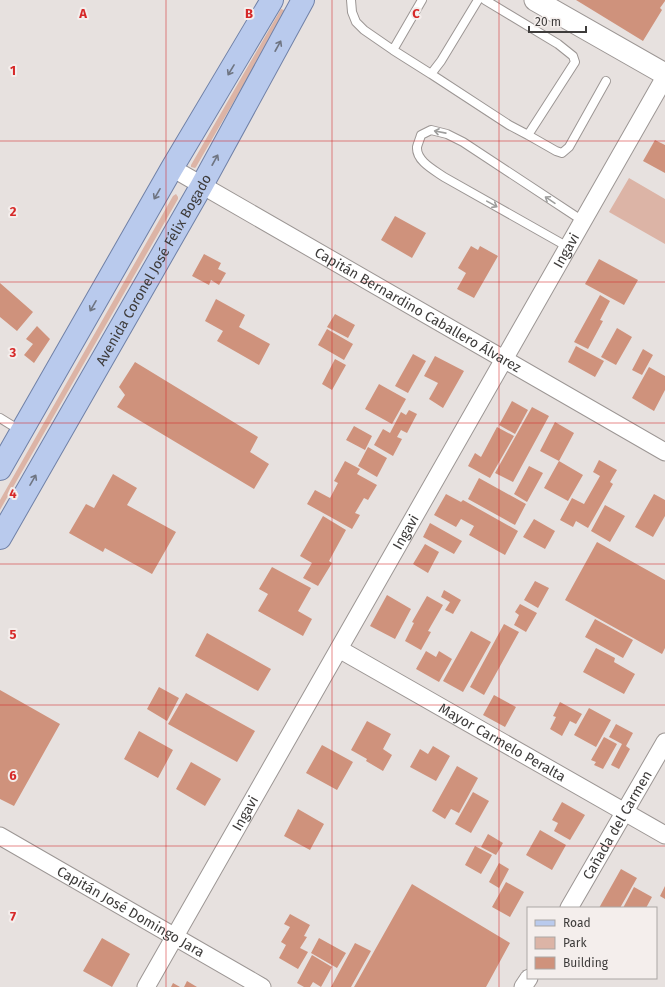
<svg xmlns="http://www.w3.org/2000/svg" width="665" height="987" viewBox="0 0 665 987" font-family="'Fira Sans',sans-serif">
  <rect width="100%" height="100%" fill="#e7e1df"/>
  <path fill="#dcb4a6" d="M281 9 284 10 285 13 196 167 195 168 191 167V165Z
    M629 178 665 199V244L609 212Z
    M176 194 178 197V199L0 510V500L173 196Z"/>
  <path fill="#cf927c" d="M576 0H665V1L660 8 662 10 643 41Z
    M655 140 665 145V173L643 161Z
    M395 216 426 233 412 258 381 240Z
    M471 246 478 250 480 246 498 256 474 298 457 289 466 273 458 268Z
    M204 254 221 263 218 269 226 273 219 285 211 280 209 285 192 276Z
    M599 259 638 280 624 305 585 284Z
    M0 283 33 312 17 331 0 317Z
    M600 295 610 301 600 320 603 321 588 349 574 342Z
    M216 299 245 315 239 327 270 344 259 365 217 341 223 331 205 321Z
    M335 314 355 325 348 338 327 327Z
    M37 326 50 339 34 363 24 355 33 344 26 339Z
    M617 328 632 337 616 365 601 357Z
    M327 329 353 344 344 360 318 345Z
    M576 346 604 361 595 377 568 362Z
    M643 349 653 355 642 375 632 370Z
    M413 354 426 361 408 393 395 386Z
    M435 356 464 371 443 408 429 399 438 383 424 376Z
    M335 359 346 365 332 390 322 384Z
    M135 362 258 437 250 452 269 464 254 489 117 407 125 395 119 387Z
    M649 367 665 376V390L654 411 632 398Z
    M379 384 406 399 392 424 365 409Z
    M512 401 528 410 515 434 499 425Z
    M532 407 549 416 513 482 495 473Z
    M409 410 417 414 407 433 401 430 397 437 402 439 393 456 374 445 383 429 390 433 401 412 406 415Z
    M555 422 574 433 559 461 540 451Z
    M354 426 372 436 365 450 346 440Z
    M497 427 514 436 490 478 468 466 475 453 481 457Z
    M368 447 387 458 377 477 358 466Z
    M599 460 617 470 610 482 613 484 588 528 576 521 573 527 560 520 572 498 584 504 600 476 593 472Z
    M345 461 360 469 357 474 377 485 368 500 364 498 355 513 360 515 352 529 307 504 315 490 330 498 338 483 334 481Z
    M559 461 583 475 568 501 544 488Z
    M529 466 543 473 527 502 514 494Z
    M113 474 137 488 127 505 176 532 152 574 105 548 103 552 69 533 86 504 94 508Z
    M479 478 526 504 515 525 468 499Z
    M446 494 461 502 463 500 518 531 505 555 469 535 474 526 461 519 456 527 434 515Z
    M654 494 665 500V516L653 537 635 527Z
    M605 505 625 516 610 542 591 531Z
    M323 516 346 530 329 561 332 563 318 586 303 578 312 563 300 556Z
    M534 519 555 531 545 549 523 537Z
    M430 523 462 541 454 554 423 537Z
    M597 542 665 580V648L662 654 565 600Z
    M425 544 439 552 428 573 413 564Z
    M272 567 311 588 298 611 312 619 303 636 258 611 268 594 259 589Z
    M535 581 549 588 538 608 524 600Z
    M444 590 461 600 453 614 445 610 450 602 441 597Z
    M387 595 411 609 395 639 370 626Z
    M427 596 443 605 428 631 431 632 421 650 405 641 414 623 412 622Z
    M520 604 537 613 526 632 514 625 519 615 515 612Z
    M595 619 633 640 623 658 585 637Z
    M504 624 519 632 484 695 470 687Z
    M471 631 491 642 463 692 443 681Z
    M207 633 271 669 258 691 195 656Z
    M596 648 615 658 614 662 635 674 624 694 583 672Z
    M426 651 436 657 439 651 452 659 439 682 416 669Z
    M159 687 179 698 167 721 147 709Z
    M0 690 60 724 14 806 0 799Z
    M186 693 255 731 237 762 168 724Z
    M494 695 516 707 505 727 483 715Z
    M560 702 582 714 576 724 570 721 562 736 550 729 556 717 553 716Z
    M589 708 611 720 596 747 574 735Z
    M367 721 391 734 383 749 392 755 383 771 366 761 367 759 351 750Z
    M616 724 633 733 626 746 630 749 619 769 611 765 622 744 609 737Z
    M139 731 173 750 158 778 124 759Z
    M604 737 617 744 603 769 594 765 596 762 591 760Z
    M322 745 353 762 337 790 306 773Z
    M433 746 450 756 436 781 410 767 420 749 428 754Z
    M191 762 221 779 205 806 176 789Z
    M457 766 478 778 459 813 451 809 445 819 432 811Z
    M473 792 489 801 471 833 455 824Z
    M562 802 585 815 570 840 554 831 558 823 552 820Z
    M298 809 324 824 310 850 284 836Z
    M540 830 566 845 552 870 526 855Z
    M488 834 503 843 496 855 481 847Z
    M475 846 492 855 481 874 465 865Z
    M499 863 509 869 499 888 489 882Z
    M621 869 637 878 620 908H599Z
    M506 882 524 892 510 917 492 907Z
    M412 884 510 943 486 987H354Z
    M665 886V899L660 896Z
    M634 887 652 897 646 908H623Z
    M290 914 310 925 304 936 307 937 300 948 308 952 298 969 279 958 286 945 281 942 290 927 284 924Z
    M102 938 130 954 112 987 83 971Z
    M319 938 346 953 337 968 311 953Z
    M355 943 371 951 351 987H331Z
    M312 955 332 967 321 987 313 982 310 987H304L297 983Z
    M187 981 197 987H184Z
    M173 983 180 987H171Z"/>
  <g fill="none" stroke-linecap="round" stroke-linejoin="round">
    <defs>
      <path id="service" d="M351 0 352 12 356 22 364 30 393 50 431 74 441 61 478 0
        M393 50 422 0
        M431 74 509 125 528 135 575 62 573 56 558 44 485 0
        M528 135 556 151 562 153 569 147 606 81
        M568 247 444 177C434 170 416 161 417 147 418 143 420 139 421 135L431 130 447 134 463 142 583 221
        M0 418 21 431"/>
      <g id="minor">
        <path id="s1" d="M172 168 665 452"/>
        <path id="s2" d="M339 649 665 835"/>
        <path id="s3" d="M0 836 262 987"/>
        <path id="s4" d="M569 908 665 742"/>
        <path id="s5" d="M146 987 665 77"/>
        <path d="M523 987 529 978"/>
      </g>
      <path id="tertiary" d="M535 0 665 74"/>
      <g id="primary">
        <path d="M0 469 172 168 272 0"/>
        <path id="s6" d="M0 538 202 185 303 0"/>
      </g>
    </defs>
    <use href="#service" stroke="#9c9694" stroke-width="10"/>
    <use href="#minor" stroke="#9c9694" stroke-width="19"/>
    <use href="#tertiary" stroke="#9c9694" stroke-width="23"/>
    <use href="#primary" stroke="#7081a7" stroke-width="24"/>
    <use href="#service" stroke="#fff" stroke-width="8"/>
    <use href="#minor" stroke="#fff" stroke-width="17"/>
    <use href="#tertiary" stroke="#fff" stroke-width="21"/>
    <use href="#primary" stroke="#b9caed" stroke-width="22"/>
  </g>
  <defs><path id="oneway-shaft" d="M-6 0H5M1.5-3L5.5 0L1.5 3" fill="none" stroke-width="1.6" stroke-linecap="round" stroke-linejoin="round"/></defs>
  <g stroke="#6f7582">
    <use href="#oneway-shaft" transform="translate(278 46) rotate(-61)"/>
    <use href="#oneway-shaft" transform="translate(231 70) rotate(121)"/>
    <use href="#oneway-shaft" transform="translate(215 160) rotate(-61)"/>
    <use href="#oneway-shaft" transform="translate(157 194) rotate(120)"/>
    <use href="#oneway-shaft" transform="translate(93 306) rotate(120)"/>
    <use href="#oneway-shaft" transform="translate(33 480) rotate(-60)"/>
  </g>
  <g stroke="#9e9e9d">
    <use href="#oneway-shaft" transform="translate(440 132) rotate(-169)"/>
    <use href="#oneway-shaft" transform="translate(550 200) rotate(-146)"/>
    <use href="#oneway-shaft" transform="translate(492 204) rotate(29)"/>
  </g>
  <path fill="none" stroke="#d62828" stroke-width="1" stroke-opacity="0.55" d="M166 0V987M332 0V987M499 0V987M0 141H665M0 282H665M0 423H665M0 564H665M0 705H665M0 846H665"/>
  <g text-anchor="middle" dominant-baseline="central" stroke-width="4" stroke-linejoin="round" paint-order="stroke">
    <g font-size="14" fill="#3e3c3b" stroke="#f4eeec">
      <text stroke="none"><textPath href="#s5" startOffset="848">Ingavi</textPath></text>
      <text stroke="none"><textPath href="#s6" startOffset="309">Avenida Coronel José Félix Bogado</textPath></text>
      <text stroke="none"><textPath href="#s1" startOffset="284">Capitán Bernardino Caballero Álvarez</textPath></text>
      <text stroke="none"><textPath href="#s5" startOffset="524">Ingavi</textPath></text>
      <text stroke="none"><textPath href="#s2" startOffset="188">Mayor Carmelo Peralta</textPath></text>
      <text stroke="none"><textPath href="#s5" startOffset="200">Ingavi</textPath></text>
      <text stroke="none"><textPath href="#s4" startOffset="96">Cañada del Carmen</textPath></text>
      <text stroke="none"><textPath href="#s3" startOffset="151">Capitán José Domingo Jara</textPath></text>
    </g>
  </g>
  <g font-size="13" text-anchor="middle" font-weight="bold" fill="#d62828" stroke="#f4eeec" stroke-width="4" stroke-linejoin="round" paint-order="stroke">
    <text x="83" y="18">A</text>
    <text x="249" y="18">B</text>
    <text x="416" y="18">C</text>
    <text x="13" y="75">1</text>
    <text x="13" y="216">2</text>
    <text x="13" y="357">3</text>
    <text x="13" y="498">4</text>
    <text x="13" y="639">5</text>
    <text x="13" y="780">6</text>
    <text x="13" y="921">7</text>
  </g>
  <rect x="527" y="907" width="130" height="72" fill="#f4eeec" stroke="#aba7a5"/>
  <rect x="535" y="920" width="20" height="6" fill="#b9caed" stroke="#aba7a5"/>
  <text x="563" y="927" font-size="12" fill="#3e3c3b">Road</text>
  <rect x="535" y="937" width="20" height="12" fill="#dcb4a6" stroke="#aba7a5"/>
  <text x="563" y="947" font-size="12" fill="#3e3c3b">Park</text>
  <rect x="535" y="957" width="20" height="12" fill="#cf927c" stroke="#aba7a5"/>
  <text x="563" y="967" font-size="12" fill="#3e3c3b">Building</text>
  <path d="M529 26v6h57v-6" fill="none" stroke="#3e3c3b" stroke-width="2"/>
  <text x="535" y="26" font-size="12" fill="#3e3c3b" stroke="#f4eeec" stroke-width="3" paint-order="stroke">20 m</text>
</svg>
